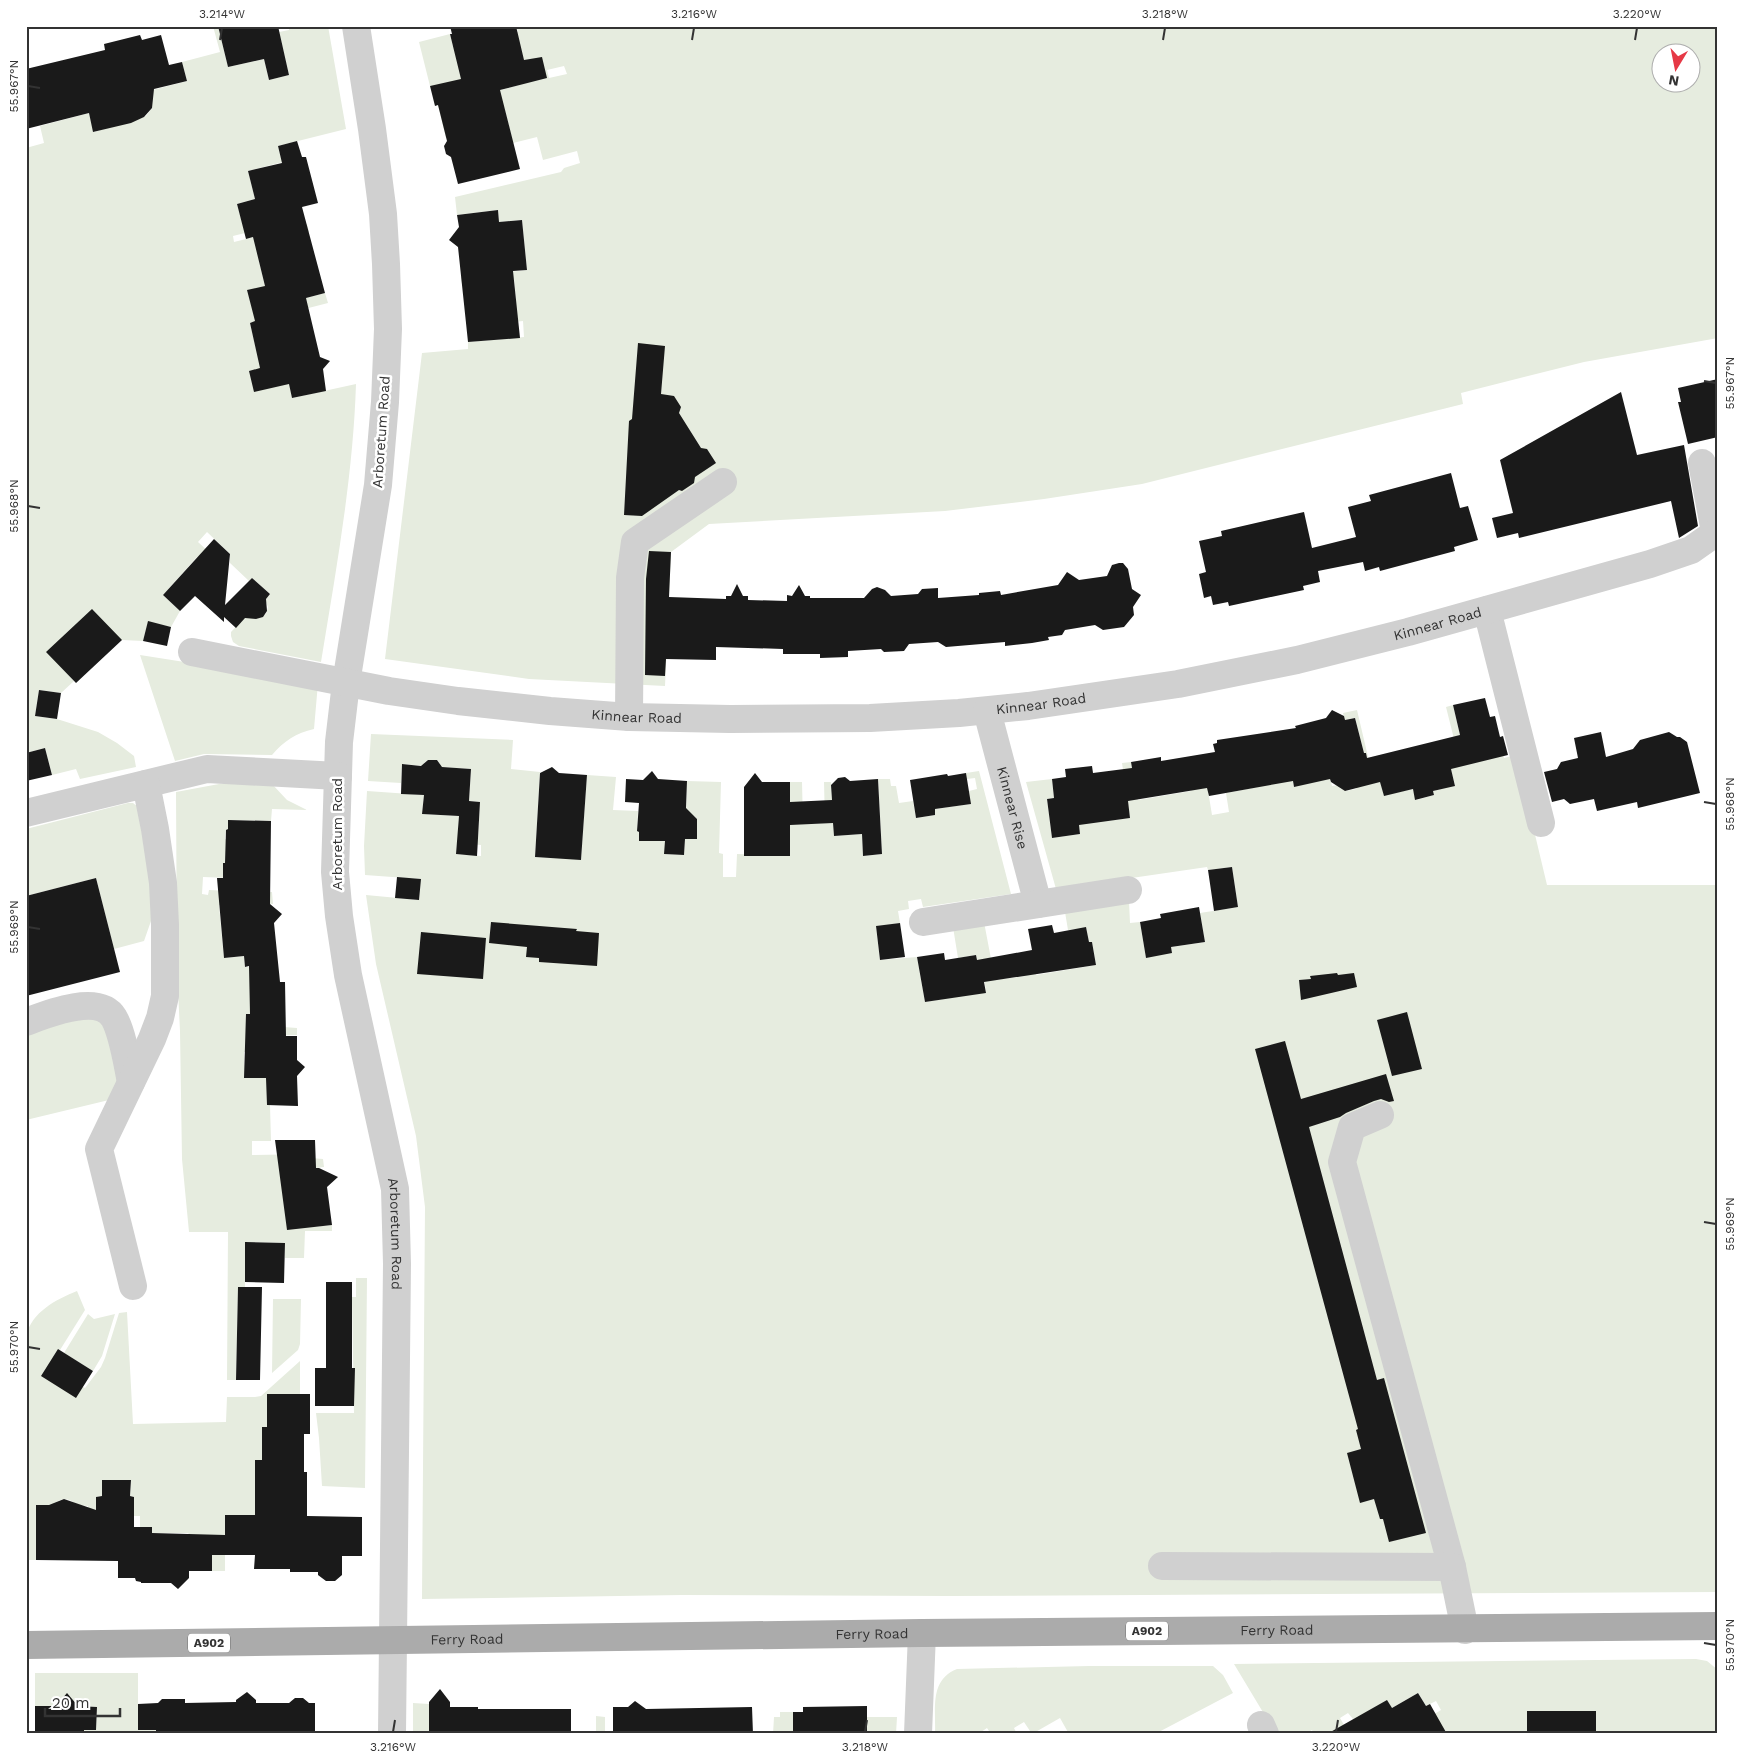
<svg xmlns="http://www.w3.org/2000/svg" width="1744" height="1760" viewBox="0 0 1744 1760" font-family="'Work Sans',sans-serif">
  <rect width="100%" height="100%" fill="#fff"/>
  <path fill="#e6ecdf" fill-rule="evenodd" d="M213 26H218L228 67 264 59 269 80 289 75 279 32 289 30V26H328L346 129 278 146 281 158 300 153 302 157 248 171 255 199 237 204 245 233 233 236 234 242 307 224 309 232 266 243 259 261 265 286 253 311 325 293 328 303 250 323 256 349 323 376 290 387 292 398 356 384C353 478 336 570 321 662L239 646 233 642 231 636V632L247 615 256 619 266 614 268 607 265 600 270 594 252 578 249 581 230 563V554L207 532 198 542 210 553 197 557 163 595 180 611 171 627 148 622 143 641 122 640 47 651 74 681 61 693 39 690 35 716 57 719 98 732 117 743 134 756 136 767 80 779 76 769 52 775 45 748 26 753V148L44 143 40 126 89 113 94 132 141 118 146 116 152 108 149 91 187 81 182 62 220 52Z
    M516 26H1718V338L1584 362 1461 393 1463 404 1142 484 1044 499 945 511 709 524 671 552 665 686 529 679 385 659 422 353 468 349V342L524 337 523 321 505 323 516 299 514 279 462 284 461 277 527 270 522 220 499 222 498 210 457 215 455 197 561 172 564 168 580 163 577 151 543 160 537 137 513 143 504 107 499 104 472 131 446 138 438 105 458 100 430 86 419 42 450 34 453 46H455L518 32ZM1662 52H1692V82H1662ZM564 66 567 74 549 78 547 70ZM516 73 519 85 497 91Z
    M140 655 318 683 314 729C296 733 284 741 272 755L204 754 175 761Z
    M1453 705 1467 765 1499 737 1504 758 1516 755 1547 885H1718V1592L949 1596 682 1595 422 1599 425 1207 416 1136 376 964 366 895 419 900 420 879 365 875 364 846 367 791 424 795 422 814 459 816 458 836 478 837 480 802 469 801 471 769 440 767V764L437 760H428L424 763V766L402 764 401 783 368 781 371 734 513 740 511 769 540 772 535 857 581 859 587 775 616 777 613 810 638 811 637 831 665 833V854L684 855 685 839H693V830L697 826V819L694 816H686L687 781 721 782 719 853 723 854V877H736L737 854 790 856V782H802L803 824 825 823 824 782H831L834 836 862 834 863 856 882 854 878 779H890L891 786H896L899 803 913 801 916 818 935 815V809L970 804 969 791 977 789 975 778 967 779 966 773 979 771 1011 894 923 907 921 899 908 901 909 909 898 911 900 923 876 927 880 960 917 957 925 1002 986 992 983 970H979L976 955 958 958 953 927 984 922 995 980 1025 976 1032 951 1036 975 1096 965 1092 942H1089L1086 928 1068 930 1065 912 1129 901 1130 923 1140 922 1146 958 1171 947 1205 942 1200 913 1238 907 1232 867 1208 870 1207 867 1056 889 1026 782 1052 779 1054 798 1047 799 1052 838 1080 834 1076 807 1105 821 1130 818 1122 763 1131 762 1138 800 1191 791 1190 785 1203 760 1212 815 1229 812 1226 793 1258 787 1254 767 1281 731 1294 787 1327 768 1332 786 1339 785 1340 788 1346 791 1356 789 1359 783 1364 753 1355 718 1345 720 1343 713 1357 710 1369 761 1375 760 1384 795 1413 789 1416 800 1434 795 1433 791 1455 785 1451 770 1439 772 1454 739 1446 707ZM457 843 481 845V856L456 854Z
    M219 784H272L287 800 307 810 272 809 271 821 229 820 228 829 226 830 225 839 228 840V863H223V874L230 878 203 877 202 894 208 895 209 890 229 891 230 896 272 892 273 904 219 905 224 958 244 956 245 967 275 965 250 1014H246V1024L297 1028V1035L249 1036V1052H244L245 1078H277L297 1094 267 1095V1104L270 1105 271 1141H252V1155L310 1154 311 1158 323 1159 324 1167 280 1173 311 1217 312 1227 332 1225V1231H305L304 1258H285V1243L245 1242V1287H238L236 1380H227L228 1232H189L182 1159 180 1031 177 970 176 792Z
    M128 803H133L138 807 159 898 144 941 114 949 96 878 26 896V829Z
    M86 1013 102 1019 120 1077 109 1100 26 1120V1027Z
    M356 1278H367L365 1488 322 1486 319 1438 316 1413H354L352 1297H356Z
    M77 1291 85 1310 60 1350 58 1349 83 1387 85 1388 101 1367 105 1358 119 1313 127 1312 133 1424 226 1422 227 1397H255L261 1396 300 1361V1394L267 1427H262V1460H255L259 1518 254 1515H225V1571H212L188 1533H152V1527H140V1516H134V1497L130 1496 131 1480 102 1496 96 1497V1560L88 1538V1506L76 1505C69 1497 60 1498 53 1505H36V1560H26V1336C32 1312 55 1300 77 1291Z
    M273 1299H301L300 1344 298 1350 272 1373Z
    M88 1314 94 1319 115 1314 102 1356 93 1371 64 1353Z
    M1696 1659 1707 1661 1718 1670V1734H1596L1527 1712V1734H1447L1431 1716 1441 1710 1436 1701 1426 1706 1418 1693 1392 1708 1353 1719 1348 1713 1340 1718 1344 1725 1328 1734H1314L1312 1730 1305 1734H1285L1284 1732 1276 1734 1234 1664Z
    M1089 1666H1213L1223 1675 1233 1693 1155 1734H1069L1060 1718 1032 1734 1024 1722 1014 1728 1017 1734H991L987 1728 978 1734H935C936 1709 929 1680 957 1669Z
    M35 1673H138V1730H156V1734H84V1730L96 1729 97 1707 79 1706V1702H74L70 1697H64L60 1701H55V1706H35Z
    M413 1703 429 1704V1734H413Z
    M780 1712H793V1734H773L774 1717H780Z
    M596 1716 605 1717V1734H589L596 1733Z
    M867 1717H897L896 1734H867Z
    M646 1731H688V1734H646Z"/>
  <path fill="#1a1a1a" d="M218 26H278L289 75 269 80 264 59 228 67Z
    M450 26H516L524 60 542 57 547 78 500 90 520 169 458 184 451 157 446 154 444 146 447 141 438 105 435 106 430 86 461 79 450 34H452Z
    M140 35 142 40 161 35 169 65 182 62 187 81 154 89 152 108 144 117 131 123 93 132 89 113 26 129V69L105 50 104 44Z
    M297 141 302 157H306L318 203 302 207 325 293 306 298 320 357 330 361 323 369 326 391 292 398 289 384 254 392 249 371 260 368 250 323 255 321 247 290 265 286 253 237 246 239 237 204 255 199 248 171 282 163 278 146Z
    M498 210 499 222 522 220 527 270 513 271 520 338 468 342 458 247 449 240 459 227 457 215Z
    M638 343 665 346 661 394 674 396 681 407 679 413 701 448 707 449 716 463 695 477 694 483 682 491 679 490 642 516 624 515 629 421 632 419Z
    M1718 379V437L1688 444 1678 402H1681L1678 388Z
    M1621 392 1637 455 1684 445 1698 526 1679 538 1671 501 1519 538 1518 533 1497 538 1492 518 1513 513 1500 460Z
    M1451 473 1460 508 1468 506 1478 540 1454 547 1455 551 1380 571 1379 567 1365 571 1363 562 1318 571 1320 582 1303 586 1304 590 1229 606 1228 602 1213 605 1211 596 1204 598 1199 574 1206 572 1199 541 1222 536 1221 531 1304 512 1312 548 1356 537 1348 507 1371 501 1369 495Z
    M214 539 230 554 225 605 252 578 270 594 266 599 267 611 263 617 256 619 245 618 236 628 224 617V622L195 596 180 611 163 595Z
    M649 551 671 552 669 597 726 599V596H731L737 584 743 596H748V600L787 601V595L792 596 799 585 805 596H810V598H864L872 589 877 587 885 590 891 596 918 594 922 589 938 588V598L979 595V593L1000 591 1001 595 1058 585 1067 572 1079 580 1107 576 1112 565 1119 563H1123L1128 569 1132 589 1141 595 1133 607 1134 615 1124 627 1103 630 1095 625 1065 630 1062 635 1048 637 1049 640 1032 643 1005 646V642L946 647 938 642 909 644 904 651 884 652 881 649 848 651V657L820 658V654H783V649L716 647V660L666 659 665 676 645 675 646 579Z
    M92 609 122 640 76 683 46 652Z
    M148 621 171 627 167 646 143 641Z
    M39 690 61 693 57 719 35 716Z
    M1485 698 1490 717 1495 716 1500 737 1503 736 1508 755 1451 769 1455 786 1433 791 1434 795 1415 800 1413 789 1384 796 1380 782 1345 791 1331 782 1330 779 1294 787 1293 781 1209 796 1207 788 1128 801 1130 818 1079 825 1080 834 1052 838 1047 799 1054 798 1052 779 1066 777 1065 769 1092 766 1093 773 1132 768 1131 762 1161 757V761L1215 752 1213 744 1217 743V740L1296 728 1295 726 1326 718 1332 710 1344 716 1345 720 1355 718 1364 753H1366L1367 758 1460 735 1453 705Z
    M1601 732 1606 757 1633 749 1640 740 1669 732 1677 737H1680L1687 742 1700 793 1638 808 1637 802 1597 811 1594 799 1570 804 1564 799 1552 802 1544 772 1557 769 1561 762 1578 758 1574 738Z
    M45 748 52 775 26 781V753Z
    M428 760H437L442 767 471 769 469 801 480 802 477 856 456 854 459 816 422 814 424 795 401 794 402 764 421 766Z
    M552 767 559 773 587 775 581 860 535 857 540 773Z
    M652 771 658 779 687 781 686 808 697 819V839H685L684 855 664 854 665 841H639V832L637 831 639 803 625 802 626 779 643 780Z
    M755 773 762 782H790V802L832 800 831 785 838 778 845 777 850 781 878 779 882 854 863 856 862 834 834 836 833 823 790 825V856H744V787Z
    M966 773 971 804 935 809V815L916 818 910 780 947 774 948 776Z
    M228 820 271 821 270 904 282 914 274 923 280 982H285L286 1036H297V1060L305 1067 297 1076 298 1106 267 1105 266 1078H244L246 1014H250L249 966 245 967 244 956 224 958 217 878H223V863H225L226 830 228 829Z
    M1232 867 1238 907 1214 911 1208 870Z
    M397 877 421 879 419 900 395 898Z
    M96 878 120 972 26 996V896Z
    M1199 907 1205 942 1171 947 1172 953 1146 958 1140 922 1161 918 1160 914Z
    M491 922 577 929 576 931 599 933 597 966 539 962V958L526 957 527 947 489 943Z
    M900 923 905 957 880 960 876 926Z
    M1052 925 1054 933 1086 927 1089 942H1092L1096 965 984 982 986 993 925 1002 917 957 944 953 945 960 976 955 977 960 1032 950 1028 929Z
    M421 932 486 938 483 979 417 974Z
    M1337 973 1338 975 1354 973 1357 987 1301 1000 1299 980 1311 979 1310 976Z
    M1407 1012 1422 1069 1392 1076 1377 1020Z
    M1285 1041 1301 1099 1386 1074 1394 1101 1389 1102 1381 1099 1374 1101 1346 1113 1340 1117 1309 1127 1377 1380 1384 1378 1426 1533 1389 1542 1383 1519H1380L1374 1499 1360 1503 1347 1453 1361 1449 1356 1430 1358 1429 1255 1049Z
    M275 1140H315L316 1168H319L338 1177 327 1187 332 1225 287 1230Z
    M245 1242 285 1243 284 1283 245 1282Z
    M326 1282H352V1368H355L354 1406H315V1368H326Z
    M238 1287H262L260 1380H236Z
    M58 1349 93 1371 76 1398 41 1376Z
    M267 1394H310V1434H304V1472H307V1516L362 1517V1556H342V1575L335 1581H326L318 1575V1572H290V1569H254L255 1555H212V1571H189V1578L178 1589 171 1583H141V1582L136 1581 135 1578H118V1561L36 1560V1505H49L64 1499 96 1510V1497L102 1496V1480H131L130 1496 134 1497V1527H152V1533L225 1535V1515H255V1460H262V1427H267Z
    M440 1689 450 1702V1707H478V1709H571V1734H429V1702Z
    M247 1692 256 1700V1703H289L295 1698H303L309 1703H315V1734H156V1730H138V1704L158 1703 162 1699H185V1703L236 1702V1700Z
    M67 1693 78 1706 97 1707 96 1730H84V1734H35V1706H56Z
    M1418 1693 1426 1706 1430 1704 1447 1734H1327L1387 1700 1392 1708Z
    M635 1701 646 1709 752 1707 753 1734H688V1731H646V1734H613V1707H628Z
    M867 1706V1734H793V1712H803V1707Z
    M1527 1711H1596V1734H1527Z"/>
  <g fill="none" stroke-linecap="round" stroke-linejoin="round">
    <g stroke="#d0d0d0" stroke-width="28">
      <path id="s1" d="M356 26 372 129 383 214 386 264 388 329 385 402 378 485 346 683 339 742 335 872 339 916 348 975 395 1189 397 1264 392 1734"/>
      <path d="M1702 463 1715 532"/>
      <path d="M1487 610 1541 823"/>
      <path id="s2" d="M192 652 389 691 458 701 550 711 629 717 730 719 870 718 959 713 1028 706 1178 684 1297 660 1408 632 1650 564 1691 550 1718 531"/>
      <path id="s3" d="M987 711 1038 904"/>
      <path d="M629 717 630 578 635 542 723 482"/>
      <path d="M26 813 207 769 338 776"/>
      <path d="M923 922 1128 890"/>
      <path d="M26 1022C47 1014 99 993 114 1018 123 1034 127 1063 131 1082"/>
      <path d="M1380 1115 1352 1127 1342 1162 1452 1567 1465 1630"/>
      <path d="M133 1286 99 1149 152 1039 160 1018 165 996V925L163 883 155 829 146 784"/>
      <path d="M1162 1566 1452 1567"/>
      <path d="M1261 1725 1265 1734"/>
      <path d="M918 1734 922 1633"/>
    </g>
    <path stroke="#ababab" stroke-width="28" id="s4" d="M26 1645 922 1633 1718 1626"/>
  </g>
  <path fill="none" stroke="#333" stroke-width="2" d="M220 40 222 28M692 40 694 28M1163 40 1165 28M1635 40 1637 28M28 86 40 88M1704 381 1716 383M28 506 40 508M1704 802 1716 804M28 927 40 929M1704 1222 1716 1224M28 1347 40 1349M1704 1643 1716 1645M393 1732 395 1720M865 1732 867 1720M1336 1732 1338 1720"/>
  <g text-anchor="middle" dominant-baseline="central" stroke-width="5" stroke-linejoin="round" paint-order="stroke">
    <g fill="#fff" stroke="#707070" stroke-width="1">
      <rect x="1126" y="1621.5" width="42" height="19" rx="4"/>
      <rect x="188" y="1633.5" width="42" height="19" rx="4"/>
    </g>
    <g font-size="12" font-weight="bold" fill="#333">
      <text x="1147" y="1631">A902</text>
      <text x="209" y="1643">A902</text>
    </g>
    <g font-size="14" fill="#333" stroke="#fff">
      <text transform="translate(381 432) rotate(-86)">Arboretum Road</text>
      <text stroke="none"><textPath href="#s2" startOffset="1260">Kinnear Road</textPath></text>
      <text stroke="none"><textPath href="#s2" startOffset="855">Kinnear Road</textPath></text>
      <text stroke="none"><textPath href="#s2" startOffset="450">Kinnear Road</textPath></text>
      <text stroke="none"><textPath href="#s3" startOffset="100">Kinnear Rise</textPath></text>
      <text transform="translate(337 834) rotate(-90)">Arboretum Road</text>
      <text stroke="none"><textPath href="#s1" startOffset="1219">Arboretum Road</textPath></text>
      <text stroke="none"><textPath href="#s4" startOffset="1251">Ferry Road</textPath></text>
      <text stroke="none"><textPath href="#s4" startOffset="846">Ferry Road</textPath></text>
      <text stroke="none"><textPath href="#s4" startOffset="441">Ferry Road</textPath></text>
    </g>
  </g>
  <rect width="1744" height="1760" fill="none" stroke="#ffffff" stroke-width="55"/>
  <g transform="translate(1676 68) rotate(190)"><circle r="24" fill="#ffffff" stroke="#adadad"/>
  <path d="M0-4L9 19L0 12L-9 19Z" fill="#e63946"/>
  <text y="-8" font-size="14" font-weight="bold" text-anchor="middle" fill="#333333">N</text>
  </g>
  <path d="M45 1708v8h75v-8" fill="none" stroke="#333333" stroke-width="2.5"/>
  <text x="52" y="1708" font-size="15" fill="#333333" stroke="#ffffff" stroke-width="4" paint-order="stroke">20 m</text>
  <rect x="28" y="28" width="1688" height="1704" fill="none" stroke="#333" stroke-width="2"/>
  <g font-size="12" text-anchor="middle" fill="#333">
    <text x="222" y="18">3.214°W</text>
    <text x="694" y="18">3.216°W</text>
    <text x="1165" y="18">3.218°W</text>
    <text x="1637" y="18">3.220°W</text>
    <text transform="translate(14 86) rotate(-90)" y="4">55.967°N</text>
    <text transform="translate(1730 383) rotate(-90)" y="4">55.967°N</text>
    <text transform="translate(14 506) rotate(-90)" y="4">55.968°N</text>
    <text transform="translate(1730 804) rotate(-90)" y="4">55.968°N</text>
    <text transform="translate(14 927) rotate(-90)" y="4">55.969°N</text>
    <text transform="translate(1730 1224) rotate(-90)" y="4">55.969°N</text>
    <text transform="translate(14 1347) rotate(-90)" y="4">55.970°N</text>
    <text transform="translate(1730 1645) rotate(-90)" y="4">55.970°N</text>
    <text x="393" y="1751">3.216°W</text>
    <text x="865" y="1751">3.218°W</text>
    <text x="1336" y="1751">3.220°W</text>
  </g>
</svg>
